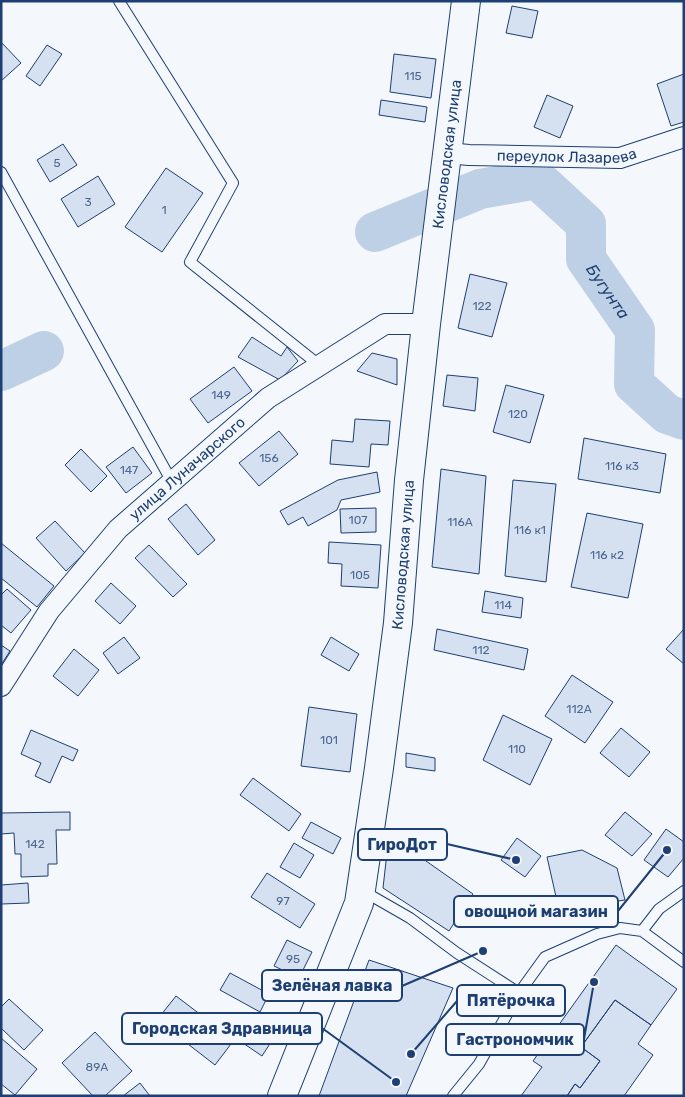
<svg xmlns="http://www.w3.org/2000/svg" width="685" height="1097" viewBox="0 0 685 1097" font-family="Rubik,sans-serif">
  <rect width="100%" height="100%" fill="#f4f7fb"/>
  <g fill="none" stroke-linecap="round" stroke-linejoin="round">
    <g stroke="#bed0e5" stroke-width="40">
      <path id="s1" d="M375 232 480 189 537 179 586 224V259L635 330 634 384 667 414 684 420"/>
      <path d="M1 371 44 351"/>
    </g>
  </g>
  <path fill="#d5e0f0" stroke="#1d3f73" d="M512 6 538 11 532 38 506 33Z
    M1 42 21 63 1 81Z
    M47 45 62 54 40 86 26 76Z
    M394 54 436 59 431 98 390 92Z
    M684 74V122L671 126 657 84Z
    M547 95 573 106 560 138 534 127Z
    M381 100 427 107 425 122 379 115Z
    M63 144 77 165 50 182 37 160Z
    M166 168 203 193 162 252 125 227Z
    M98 176 115 204 78 227 61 199Z
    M470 274 507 283 492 337 458 328Z
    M252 337 281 356 287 347 298 361 280 380 238 357Z
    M372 353 397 359V385L357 371Z
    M234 367 252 391 208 423 190 399Z
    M447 375 478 378 475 411 443 406Z
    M506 385 544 395 530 443 493 432Z
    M355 419 390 421 388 445 371 444 369 467 330 464 332 440 353 442Z
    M279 431 298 454 259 486 239 463Z
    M584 438 666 454 660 493 578 479Z
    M133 447 152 473 126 493 106 467Z
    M81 449 107 476 91 492 65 465Z
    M441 469 486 476 479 574 432 567Z
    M377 472 380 492 341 500 337 510 308 526 303 517 288 525 280 511 338 480Z
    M513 480 556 484 546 582 505 576Z
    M186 504 215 540 198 555 168 519Z
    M376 508V532L341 533 340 509Z
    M587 513 643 524 628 598 571 587Z
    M55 521 85 553 66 571 36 538Z
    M329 542 381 545 378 588 341 586 342 564 328 563Z
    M1 543 54 586 37 607 1 578Z
    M149 545 187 584 173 597 135 558Z
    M111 583 136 606 120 624 95 601Z
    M7 589 31 610 11 633 1 625V595Z
    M485 591 523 598 521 618 482 612Z
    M437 629 528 649 524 670 434 650Z
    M684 629V664L666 649Z
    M124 637 140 658 118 674 103 653Z
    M331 637 359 654 349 671 321 655Z
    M1 645 10 651 1 665Z
    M74 649 99 670 78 696 53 676Z
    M572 675 613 702 585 743 545 716Z
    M309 707 357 714 350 772 301 766Z
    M503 715 552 739 530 785 483 760Z
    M621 728 650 752 629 777 600 753Z
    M31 730 78 750 73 761 62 756 50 783 35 776 41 763 21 754Z
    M406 753 435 758V771L406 767Z
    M253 778 301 814 289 831 240 795Z
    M70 812V830H56L57 864H48V876L21 877V854H15L14 833 1 834V813Z
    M625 812 652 834 632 856 605 835Z
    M311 822 341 838 333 854 302 838Z
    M666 829 684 842V858L668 877 644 860Z
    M389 835 473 894 449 931 383 888Z
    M517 838 541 856 525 877 501 860Z
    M294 843 314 855 300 878 280 867Z
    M582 850 617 868 625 900 559 910 547 857Z
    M267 873 315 904 300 928 251 897Z
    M28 883 29 903 1 904V885Z
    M287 940 312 952 299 978 274 966Z
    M616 945 677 989 651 1025 615 1000 581 1047 600 1061 580 1088 575 1084 567 1096H521L542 1067 533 1061Z
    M369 960 453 988 406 1096H319Z
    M230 973 269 994 260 1012 220 990Z
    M176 996 234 1040 215 1065 157 1020Z
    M9 999 43 1030 24 1050 1 1028V1007Z
    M615 1000 651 1025 638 1044 653 1055 624 1096H567L575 1084 580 1088 600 1061 581 1047Z
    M253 1021 275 1036 262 1056 240 1041Z
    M95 1032 132 1071 105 1096H93L62 1063Z
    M1 1038 37 1069 15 1095 1 1084Z
    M140 1083 150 1096H123Z"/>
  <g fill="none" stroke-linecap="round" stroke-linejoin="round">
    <defs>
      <path id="lane" d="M119 1 233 183 190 262 319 365
        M1 172 172 482
        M363 891 410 918 457 953 519 993 479 1064 453 1096
        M642 931 684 962
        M519 993 545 957 597 934 620 928 642 931 659 909 684 891"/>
      <g id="street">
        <path id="s2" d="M447 153 469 155 620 158 684 137"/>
        <path id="s3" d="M1 686 49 611 118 529 268 398 385 324H426"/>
      </g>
      <g id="secondary">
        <path id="s4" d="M282 1096 359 903 379 768 398 623 409 480 426 324 466 1"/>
      </g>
    </defs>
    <use href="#lane" stroke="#1d3f73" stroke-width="12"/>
    <use href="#street" stroke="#1d3f73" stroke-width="22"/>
    <use href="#secondary" stroke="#1d3f73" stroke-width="30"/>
    <use href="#lane" stroke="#f4f7fb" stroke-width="10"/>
    <use href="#street" stroke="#f4f7fb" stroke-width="20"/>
    <use href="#secondary" stroke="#f4f7fb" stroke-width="28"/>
  </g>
  <g text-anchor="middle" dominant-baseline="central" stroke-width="4" stroke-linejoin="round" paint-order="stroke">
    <g font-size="12" fill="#4b6792">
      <text x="413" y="76">115</text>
      <text x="57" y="163">5</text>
      <text x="88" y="202">3</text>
      <text x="164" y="210">1</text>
      <text x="482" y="306">122</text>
      <text x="221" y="395">149</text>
      <text x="518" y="414">120</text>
      <text x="269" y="458">156</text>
      <text x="622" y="466">116 к3</text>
      <text x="129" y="470">147</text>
      <text x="358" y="520">107</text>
      <text x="460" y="522">116А</text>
      <text x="530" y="530">116 к1</text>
      <text x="607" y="555">116 к2</text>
      <text x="360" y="575">105</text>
      <text x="503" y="605">114</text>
      <text x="481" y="650">112</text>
      <text x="579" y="709">112А</text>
      <text x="329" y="740">101</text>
      <text x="517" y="749">110</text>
      <text x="35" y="844">142</text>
      <text x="283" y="901">97</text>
      <text x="293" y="959">95</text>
      <text x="97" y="1067">89А</text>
    </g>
    <g font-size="15" fill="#1d3f73" stroke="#f4f7fb">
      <text stroke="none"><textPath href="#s4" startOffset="962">Кисловодская улица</textPath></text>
      <text stroke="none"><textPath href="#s2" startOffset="120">переулок Лазарева</textPath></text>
      <text stroke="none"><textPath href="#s3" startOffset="288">улица Луначарского</textPath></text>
      <text stroke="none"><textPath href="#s4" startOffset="559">Кисловодская улица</textPath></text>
    </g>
    <g font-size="16" font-style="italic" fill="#1d3f73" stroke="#f4f7fb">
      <text stroke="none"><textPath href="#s1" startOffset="312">Бугунта</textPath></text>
    </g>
  </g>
  <path fill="none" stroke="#1d3f73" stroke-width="2" d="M516 860L447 844M667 850L618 911M483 951L402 986M411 1054L457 1001M396 1082L322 1028M594 982L584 1039"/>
  <g fill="#1d3f73" stroke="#f4f7fb" stroke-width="2">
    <circle cx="516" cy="860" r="5"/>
    <circle cx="667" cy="850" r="5"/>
    <circle cx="483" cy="951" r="5"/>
    <circle cx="411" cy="1054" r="5"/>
    <circle cx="396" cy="1082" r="5"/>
    <circle cx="594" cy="982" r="5"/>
  </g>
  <g fill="#f4f7fb" stroke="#1d3f73" stroke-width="2">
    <rect x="358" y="829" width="89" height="31" rx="5"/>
    <rect x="454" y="896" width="164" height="31" rx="5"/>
    <rect x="262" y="970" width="140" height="31" rx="5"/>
    <rect x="457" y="985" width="108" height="31" rx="5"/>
    <rect x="122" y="1013" width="200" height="31" rx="5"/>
    <rect x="446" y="1024" width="138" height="31" rx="5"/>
  </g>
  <g font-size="16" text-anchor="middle" font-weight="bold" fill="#1d3f73">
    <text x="402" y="850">ГироДот</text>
    <text x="536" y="917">овощной магазин</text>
    <text x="332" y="991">Зелёная лавка</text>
    <text x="511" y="1006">Пятёрочка</text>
    <text x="222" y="1034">Городская Здравница</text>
    <text x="515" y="1045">Гастрономчик</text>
  </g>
  <rect width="685" height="1097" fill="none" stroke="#1d3f73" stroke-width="5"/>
</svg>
